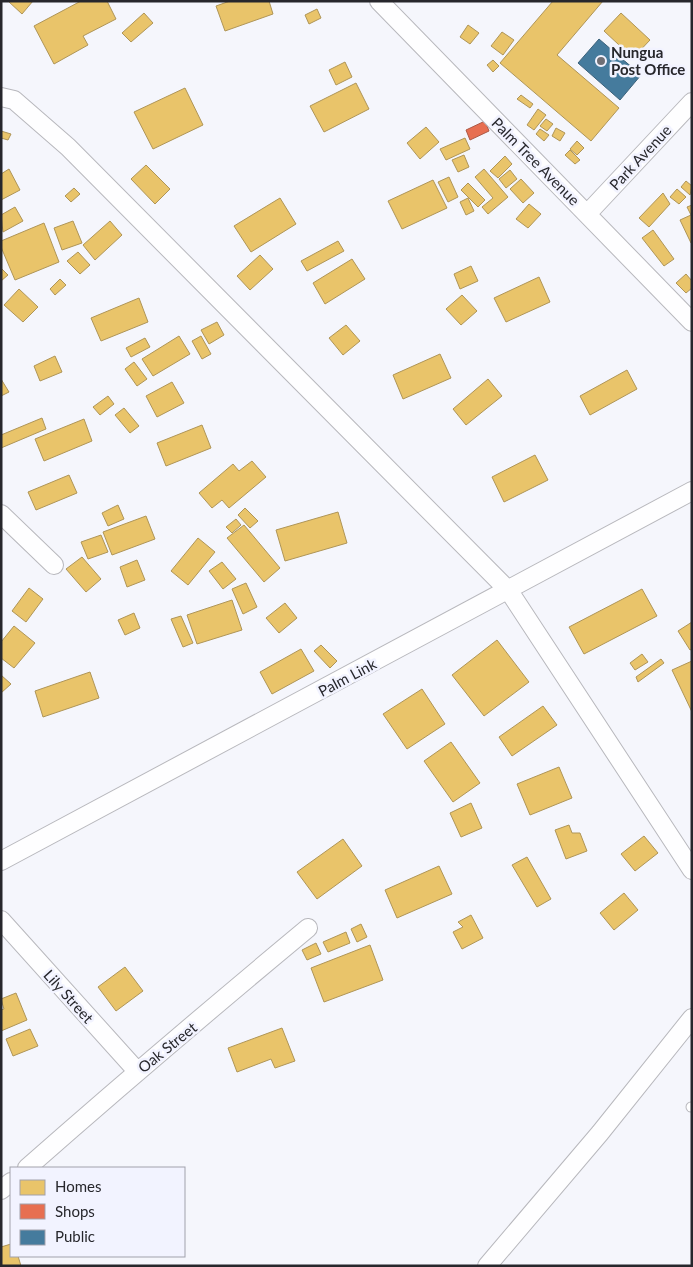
<svg xmlns="http://www.w3.org/2000/svg" width="693" height="1267" viewBox="0 0 693 1267" font-family="Lato,sans-serif">
  <rect width="100%" height="100%" fill="#f5f6fc"/>
  <path fill="#e9c46a" stroke="#af9557" d="M8 1H33L22 14Z
    M81 1H107L116 19 83 36 88 45 54 64 34 26Z
    M230 1H269L273 14 225 31 216 6Z
    M553 1H603L557 55 619 108 591 141 500 63Z
    M317 9 321 18 309 24 305 15Z
    M144 13 153 23 131 42 122 33Z
    M621 13 650 40 633 58 604 31Z
    M468 25 479 33 470 44 460 37Z
    M502 32 514 40 503 55 491 46Z
    M493 60 499 66 493 72 487 65Z
    M345 62 352 77 336 85 329 70Z
    M356 83 369 109 324 132 310 106Z
    M185 88 203 125 153 149 134 112Z
    M521 95 533 104 530 108 517 99Z
    M538 109 546 115 534 130 527 125Z
    M546 119 553 124 547 131 540 126Z
    M426 127 439 142 420 159 407 143Z
    M556 128 565 133 560 141 552 136Z
    M540 129 549 135 544 141 536 134Z
    M1 131 11 134 8 140 1 138Z
    M465 138 470 149 446 160 440 149Z
    M577 141 584 148 577 155 570 149Z
    M570 150 580 160 575 164 565 155Z
    M464 155 469 167 458 172 452 160Z
    M505 156 512 164 498 178 490 171Z
    M146 165 170 189 155 204 131 179Z
    M9 169 20 190 1 200V174Z
    M484 169 508 197 488 214 482 207 493 198 475 177Z
    M510 170 517 179 506 188 499 179Z
    M449 177 458 197 448 202 438 182Z
    M521 179 534 193 523 203 510 189Z
    M433 180 447 208 402 229 388 201Z
    M686 181 692 186 690 195 681 187Z
    M468 183 485 200 478 207 461 190Z
    M74 188 80 194 71 202 65 196Z
    M677 189 686 197 679 204 670 197Z
    M663 193 670 204 649 227 639 218Z
    M280 198 296 224 251 252 234 226Z
    M468 198 474 211 466 215 460 202Z
    M529 204 541 214 528 228 516 219Z
    M692 205V242L691 243 680 220 691 215 687 207Z
    M15 207 23 221 3 232 1 215Z
    M73 221 82 243 62 250 54 228Z
    M110 221 122 235 95 260 83 245Z
    M44 223 59 262 15 280 1 247V241Z
    M653 230 674 259 664 266 642 238Z
    M338 241 344 251 307 271 301 261Z
    M78 252 90 265 80 274 67 261Z
    M260 255 273 269 250 290 237 276Z
    M352 259 365 279 325 304 313 283Z
    M471 266 478 281 460 289 454 274Z
    M1 268 8 275 1 281Z
    M686 274 692 281V288L686 293 676 283Z
    M539 277 550 302 506 322 494 298Z
    M60 279 66 285 55 295 50 289Z
    M19 289 38 307 23 322 4 305Z
    M462 295 477 311 461 325 446 309Z
    M139 298 148 322 101 341 91 318Z
    M217 322 224 335 209 344 201 330Z
    M346 325 360 341 343 355 329 338Z
    M179 336 190 354 153 376 142 359Z
    M201 336 211 354 202 359 192 341Z
    M145 338 150 347 131 357 126 348Z
    M440 354 451 378 403 399 393 375Z
    M55 356 62 372 40 381 34 366Z
    M134 362 147 379 137 386 125 369Z
    M627 370 637 389 590 415 580 396Z
    M1 379 9 392 1 396Z
    M488 379 502 396 466 425 453 409Z
    M172 382 184 403 157 417 146 396Z
    M108 396 114 404 100 415 93 407Z
    M124 408 139 426 130 433 115 415Z
    M42 418 46 429 1 448V435Z
    M84 419 92 441 44 461 35 439Z
    M202 425 211 448 166 466 157 443Z
    M535 455 548 480 504 502 492 477Z
    M252 461 266 477 229 508 222 500 212 508 199 493 233 464 239 471Z
    M69 475 77 493 36 510 28 492Z
    M118 505 124 519 108 526 102 513Z
    M245 508 258 521 250 528 238 515Z
    M338 512 347 543 285 561 276 530Z
    M146 516 155 539 112 555 103 532Z
    M236 519 241 525 232 533 226 527Z
    M244 525 280 568 264 582 227 538Z
    M101 535 108 552 88 559 81 542Z
    M198 538 215 552 188 585 171 571Z
    M82 557 101 579 86 592 66 569Z
    M137 560 145 580 127 587 120 567Z
    M222 562 236 579 223 589 209 571Z
    M246 583 257 607 243 614 232 589Z
    M29 588 43 599 26 622 12 611Z
    M642 589 657 616 584 654 569 627Z
    M232 600 242 630 197 644 187 615Z
    M285 603 297 618 279 633 266 618Z
    M134 613 140 628 125 635 118 620Z
    M181 616 193 643 183 647 171 619Z
    M692 622V649L690 650 678 631Z
    M14 626 35 643 14 668 1 658V642Z
    M497 640 529 682 484 716 452 675Z
    M321 645 337 661 330 668 314 651Z
    M301 649 314 671 272 694 260 672Z
    M642 654 648 662 635 670 630 663Z
    M661 659 664 663 638 682 636 677Z
    M692 661V712L672 670Z
    M90 672 99 698 43 717 35 691Z
    M1 675 11 684 1 693Z
    M422 689 445 724 407 749 383 714Z
    M543 706 557 725 512 756 499 737Z
    M451 742 480 783 453 802 424 761Z
    M559 767 572 798 530 815 517 784Z
    M471 803 482 828 461 837 450 813Z
    M569 825 572 833H580L587 851 566 859 555 830Z
    M644 836 658 853 635 871 621 854Z
    M343 839 362 866 317 899 297 872Z
    M527 857 551 899 537 907 512 865Z
    M439 866 452 894 397 918 385 890Z
    M624 893 638 910 614 930 600 913Z
    M471 915 483 938 462 949 453 932 463 927 458 922Z
    M361 924 367 937 357 942 351 929Z
    M346 932 350 943 328 952 323 942Z
    M316 943 321 954 307 960 302 950Z
    M370 945 383 980 324 1002 311 968Z
    M125 967 143 991 116 1011 98 987Z
    M16 993 27 1020 1 1031V1010L4 1009 1 999Z
    M282 1028 295 1061 275 1068 271 1059 237 1072 228 1048Z
    M30 1029 38 1046 13 1056 6 1039Z
    M11 1244V1256H18L21 1266H1V1247Z"/>
  <path fill="#e76f51" stroke="#ad5946" d="M485 121 489 131 470 140 466 130Z"/>
  <path fill="#457b9d" stroke="#3c627b" d="M599 39 641 75 620 100 578 63Z"/>
  <g fill="none" stroke-linecap="round" stroke-linejoin="round">
    <defs>
      <path id="service" d="M691 1107H692"/>
      <path id="minor" d="M379 1 692 322
        M1 97 14 100 68 147 509 591 692 870
        M588 213 692 102
        M1 514 54 565
        M1 861 692 491
        M1 920 137 1071
        M27 1168C119 1087 213 1007 308 928
        M1 1190 11 1182
        M487 1266 600 1133 692 1018"/>
    </defs>
    <use href="#service" stroke="#b8b8bd" stroke-width="11"/>
    <use href="#minor" stroke="#b8b8bd" stroke-width="20"/>
    <use href="#service" stroke="#fefeff" stroke-width="9"/>
    <use href="#minor" stroke="#fefeff" stroke-width="18"/>
  </g>
  <circle fill="#6f6f75" stroke="#f2f3ff" stroke-width="2" cx="601" cy="61" r="5"/>
  <g text-anchor="middle" dominant-baseline="central" stroke-width="5" stroke-linejoin="round" paint-order="stroke">
    <g font-size="15" font-weight="bold" fill="#27272c" stroke="#f2f3ff" text-anchor="start">
      <text x="611" y="52">Nungua<tspan x="611" dy="17">Post Office</tspan></text>
    </g>
    <g font-size="15" fill="#27272c" stroke="#f2f3ff">
      <text transform="translate(640 157) rotate(-47)">Park Avenue</text>
      <text transform="translate(536 161) rotate(45)">Palm Tree Avenue</text>
      <text transform="translate(347 677) rotate(-28)">Palm Link</text>
      <text transform="translate(69 996) rotate(48)">Lily Street</text>
      <text transform="translate(167 1047) rotate(-39)">Oak Street</text>
    </g>
  </g>
  <rect width="693" height="1267" fill="none" stroke="#27272c" stroke-width="5"/>
  <rect x="10" y="1167" width="175" height="90" fill="#f2f3ff" stroke="#a1a1ab"/>
  <rect x="20" y="1180" width="25" height="15" fill="#e9c46a" stroke="#a1a1ab"/>
  <text x="55" y="1192" font-size="15" fill="#27272c">Homes</text>
  <rect x="20" y="1204" width="25" height="15" fill="#e76f51" stroke="#a1a1ab"/>
  <text x="55" y="1217" font-size="15" fill="#27272c">Shops</text>
  <rect x="20" y="1230" width="25" height="15" fill="#457b9d" stroke="#a1a1ab"/>
  <text x="55" y="1242" font-size="15" fill="#27272c">Public</text>
</svg>
